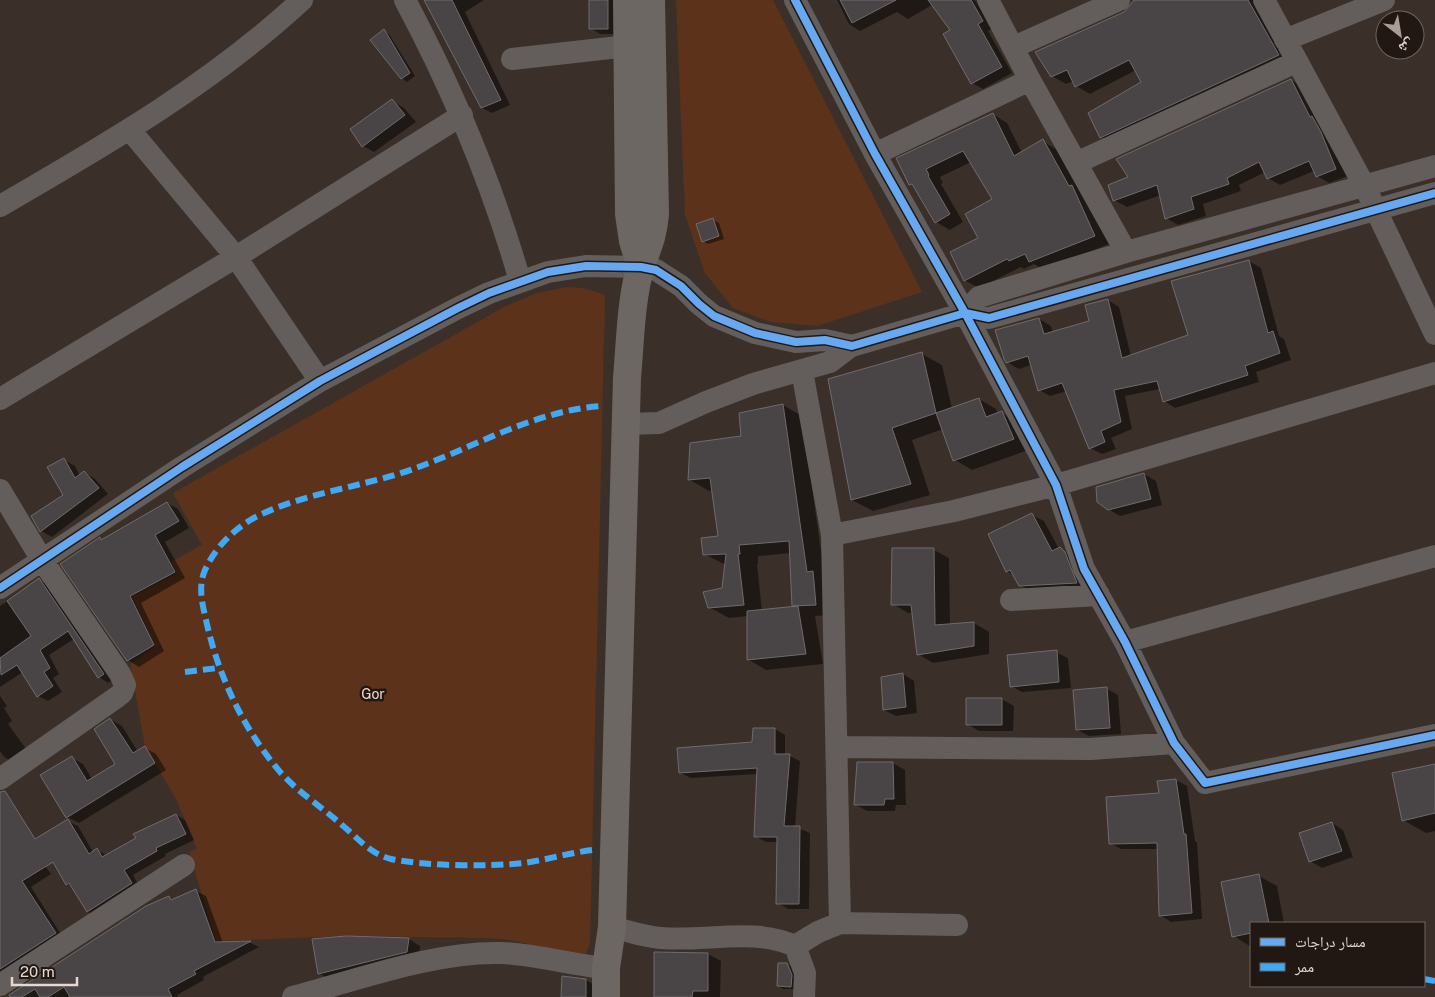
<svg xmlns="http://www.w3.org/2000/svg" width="1435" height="997" viewBox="0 0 1435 997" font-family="'Public Sans','Noto Naskh Arabic',sans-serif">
  <rect width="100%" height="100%" fill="#3b3029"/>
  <path fill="#5c331a" d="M676 0H773L922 292 817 326 771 322 733 308 705 273 685 215Z
    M568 287 583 288 605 295 590 944 584 958 512 940 489 938 349 936 216 941 189 852 197 849 176 799 145 746 130 664 155 647 132 596 177 574 171 562 202 545 173 493 504 307 537 293Z"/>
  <path fill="#0007" fill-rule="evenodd" d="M425 0H484L465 12 510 105 492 113 482 108Z
    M590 0H618V34H600L590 28Z
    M837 0H974L981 6 993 28 988 31 1012 73 983 89 972 83 952 30 932 5 908 19 897 12 860 31 849 24Z
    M1137 0H1257L1292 63 1115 145 1101 137 1143 82 1136 70 1090 94 1076 86 1074 81 1066 84 1052 76 1125 13Z
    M384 31 389 34 415 76 407 82 402 78Z
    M1291 80 1304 87 1348 176 1329 183 1317 176 1314 171 1280 185 1268 178 1265 172 1239 185 1241 191 1203 204 1206 216 1178 225 1166 218 1161 195 1127 207 1114 200 1130 177Z
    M392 101 404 108 416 122 374 152 363 146Z
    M993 114 1007 123 1022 153 1042 141 1056 149 1109 244 1044 270 1034 264 1024 269 1021 267 979 288 964 280 994 199 971 162 940 177 943 183 941 184 963 222 950 230 936 222 916 188 910 184 898 159Z
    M713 220 719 223 724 239 708 244 703 241Z
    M1249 261 1261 268 1279 336 1284 339 1291 360 1256 372 1259 382 1175 408 1164 401 1160 389 1125 396 1132 429 1111 438 1116 449 1102 454 1090 448 1067 391 1050 396 1039 390 1031 365 1019 369 1007 362 1039 319 1051 326 1053 333 1091 322 1108 300 1119 307 1131 356 1190 336Z
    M922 354 942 365 952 409 979 399 996 409 998 414 1002 413 1020 423 1031 449 972 470 955 460 943 429 912 440 930 495 873 511 852 500Z
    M783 405 802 416 825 579 834 615 815 616 823 664 766 670 749 660 748 616 729 618 709 607 723 589 726 565 704 554 719 537 713 490 709 491 690 480ZM791 553 793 605 797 607 762 611 757 564H758V556Z
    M64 460 75 466 80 476 85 473 95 479 108 494 52 537 41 531 65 495Z
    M1144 474 1156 481 1162 505 1120 516 1108 509Z
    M167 503 178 509 189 528 165 542 185 578 141 603 164 651 139 667 128 660 100 539 103 541Z
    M1032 515 1044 521 1059 549 1071 556 1088 589 1032 592 1020 585 1014 576 1007 571Z
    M934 550 949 558 950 625 974 623 989 632V654L933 663 918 654 913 613H908L893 604Z
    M39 580 48 585 113 680 108 683 99 677 74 639 49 655 59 674 53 678 62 692 48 701 38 696 23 672 0 687V606Z
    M1056 652 1068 658 1071 688 1022 692 1011 686Z
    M903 674 914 681 917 713 896 716 884 710Z
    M1107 689 1118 695 1121 734 1089 736 1077 730Z
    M0 696 7 706 4 708 12 721 8 724 27 750 14 763 4 757 0 751Z
    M1002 699 1014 706 1013 731H979L967 724V700Z
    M110 719 122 726 138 752 145 748 156 754 166 770 79 823 67 817 72 758 83 764 92 779 117 764Z
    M775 729 785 735V756H790L800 761 795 827 810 833 809 909H788L778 903 779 842H766L755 836 758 774 691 778 680 773 754 743V730Z
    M858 763H893L905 770 906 805H896L895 811H867L856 805Z
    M1435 765V831L1426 833 1403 820Z
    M1176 780 1187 786 1195 841 1197 842 1202 919 1171 922 1160 915 1159 849H1121L1110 843 1161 794 1159 782Z
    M176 815 185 820 194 840 165 854 166 856 133 875 141 889 98 917 88 912 74 887 67 884 68 821 78 826 93 852 97 850 108 856Z
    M1332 823 1343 830 1353 857 1322 868 1310 861Z
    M27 841 51 874 31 887 64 939 0 983V846Z
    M1259 876 1277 886 1284 923H1251V947L1234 936Z
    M196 891 206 896 223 943H251L259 947 203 977 204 980 177 995 178 997H8L146 907 169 897 174 900Z
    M409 939 420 946 419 958 330 980 319 973Z
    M655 953 708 954 721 961 720 997H654Z
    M787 964 793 967 796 989H783L778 986Z
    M586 980 599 988V997H563Z"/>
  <path fill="#494546" stroke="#6f6b6d" d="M424 0H452L501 100 481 108Z
    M589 0H608V29H589Z
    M840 0H896L852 23Z
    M928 0H971L983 21 978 24 1002 67 971 84 943 34 950 30Z
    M1134 0H1248L1279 55 1100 138 1088 113 1141 82 1129 60 1075 87 1067 70 1051 77 1035 52 1124 12Z
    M384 29 410 73 401 79 370 40Z
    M1291 79 1310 117 1312 116 1321 132 1336 169 1316 177 1309 161 1267 179 1259 162 1227 178 1229 184 1191 197 1194 209 1165 219 1157 185 1113 201 1108 185 1128 177 1116 159Z
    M392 99 405 115 362 147 350 129Z
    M993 113 1014 156 1043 139 1069 186 1072 185 1095 236 1029 262 1025 254 1009 261 1007 259 964 281 950 252 978 238 965 214 992 199 963 151 926 169 929 175 928 176 950 214 935 223 912 184 909 185 896 158Z
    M713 218 719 236 702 242 696 224Z
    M1249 260 1268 333 1273 331 1280 353 1245 366 1248 375 1163 402 1157 381 1114 390 1121 422 1101 431 1105 442 1089 449 1062 383 1038 391 1028 356 1006 363 1004 359 995 330 1039 318 1044 334 1089 321 1085 305 1108 299 1122 358 1188 335 1171 281Z
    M922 352 936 413 892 428 911 484 851 500 828 379Z
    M979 398 986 417 1002 411 1014 439 953 461 936 413Z
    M783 404 807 572 813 571 816 605 792 606 789 541 739 545 740 554H738L744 605 708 608 703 592 722 588 726 554 703 555 701 538 718 536 710 478 688 480 690 443 741 436 739 413Z
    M64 458 75 478 84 471 99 488 40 532 31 516 63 495 47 467Z
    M1144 473 1151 499 1108 510 1097 502 1096 487Z
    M167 502 179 521 155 535 175 572 130 596 154 645 127 661 60 564 100 537 101 540Z
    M1032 513 1052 551 1060 547 1065 552 1077 583 1019 586 1010 570 1006 572 988 534Z
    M892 548H934L935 625 974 622V646L917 655 911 605H891Z
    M39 578 104 674 98 678 68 631 40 650 50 668 44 672 53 686 37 697 17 665 1 675 0 658 31 636 7 601Z
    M798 606 806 654 747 660V611Z
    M1057 650 1059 682 1010 687 1007 655Z
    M903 673 906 707 883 710 881 677Z
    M1107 687 1110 728 1076 730 1073 690Z
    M966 698H1002V725H966Z
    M110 718 133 753 145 746 155 763 66 818 40 775 72 756 87 781 115 764 94 729Z
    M753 728H775V754H790L784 826H800L799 904H776L777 837H754L757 768 679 773 677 748 752 742Z
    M857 762H893L894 799H885L884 805H854Z
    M1435 764V813L1402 821 1392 773Z
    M1176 779 1184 834H1186L1192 913 1159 916 1157 843 1109 844 1106 797 1159 793 1157 781Z
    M5 791 35 839 68 819 89 854 97 848 102 857 136 838 133 834 176 814 186 834 156 848 157 851 124 870 132 883 87 912 69 883 66 885 53 862 22 881 56 933 0 969V792Z
    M1332 822 1342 851 1309 862 1299 833Z
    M1259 874 1269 923H1251V933L1232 937 1221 882Z
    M196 889 215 942 251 941 194 971 196 974 168 989 172 997H70L64 987 48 997H40L35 989 22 997H10L9 995 146 906 169 896 171 900Z
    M346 936 409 938 407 952 318 974 312 939Z
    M654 952 708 953V991H693L692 997H654Z
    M778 963H787L792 975 791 987 777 986Z
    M562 976 586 979V997H561Z"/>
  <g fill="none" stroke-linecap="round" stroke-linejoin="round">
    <path stroke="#635e5b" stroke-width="22" d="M405 0C453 90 492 183 520 281
      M795 0 875 154 965 313 1056 485 1084 569 1125 642 1174 743 1205 783 1435 735
      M988 0 1030 80 1126 252
      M1264 0 1365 187 1435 334
      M1285 40 1384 0
      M1014 47 1119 0
      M512 59 628 46
      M130 130 236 257 320 381
      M875 154 1030 80
      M1076 163 1296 62
      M0 206C107 144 210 85 302 0
      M965 313 979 297 1126 252 1435 166
      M802 371 832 535 840 923
      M0 399 236 257 462 115
      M626 424 659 423 706 402 753 384 830 362 851 346
      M0 490 42 560 120 674 125 685 122 693 117 697 0 779
      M832 535 954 511 1056 485 1435 373
      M0 588 182 467 320 381 458 308 489 293 548 272 586 266 641 267 656 270 681 286 699 304 714 316 755 333 796 342 825 340 852 346 965 313 989 318 1435 193
      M1011 600 1099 595
      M1125 642 1435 556
      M838 747 1091 749 1174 743
      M612 927C627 931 645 937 661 938 705 942 754 927 795 946L818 932 840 923 957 925
      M795 946 805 973 804 997
      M0 985 184 865
      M293 997C357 980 435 951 501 953 536 954 571 965 606 968"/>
    <path stroke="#6d6764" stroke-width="28" d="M627 0 629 214 633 241 641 267
      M606 997V968L612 927 627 378C630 345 631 296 641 266 648 246 653 237 655 214L651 0"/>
    <path stroke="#3fa9f5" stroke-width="6" stroke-dasharray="12 6" stroke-linecap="butt" d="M185 672 218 668
      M592 850C569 853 546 860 523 863 486 867 427 866 391 859 370 854 358 838 342 825 322 807 299 793 281 773 243 729 218 675 206 620 202 603 198 586 205 570 215 548 232 531 252 519 300 493 364 487 416 468 476 446 537 410 602 406
      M1424 979 1435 981"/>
    <defs>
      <path id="cycleway" d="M795 0 875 154 965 313 1056 485 1084 569 1125 642 1174 743 1205 783 1435 735
        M0 588 182 467 320 381 458 308 489 293 548 272 586 266 641 267 656 270 681 286 699 304 714 316 755 333 796 342 825 340 852 346 965 313 989 318 1435 193"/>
    </defs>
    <use href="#cycleway" stroke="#221813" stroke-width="11"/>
    <use href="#cycleway" stroke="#66a8f1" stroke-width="8"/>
  </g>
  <g text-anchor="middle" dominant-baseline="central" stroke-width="5" stroke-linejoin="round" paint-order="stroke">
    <g font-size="14" fill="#f0d8cc" stroke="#221813">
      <text x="373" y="694">Gor</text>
    </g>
  </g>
  <rect x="1250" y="922" width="175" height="65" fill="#221813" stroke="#70655f"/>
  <rect x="1260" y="938" width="25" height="8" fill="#66a8f1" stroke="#70655f"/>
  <text x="1295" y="947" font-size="15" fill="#e6d8d1">مسار دراجات</text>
  <rect x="1260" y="963" width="25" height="8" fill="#3fa9f5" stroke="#70655f"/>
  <text x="1295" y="972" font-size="15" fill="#e6d8d1">ممر</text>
  <g transform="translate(1400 35) rotate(149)"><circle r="24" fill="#221813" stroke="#70655f"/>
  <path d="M0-4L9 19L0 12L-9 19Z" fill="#aa9d96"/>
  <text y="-8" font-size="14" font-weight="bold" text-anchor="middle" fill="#e6d8d1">ش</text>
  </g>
  <path d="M12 977v8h65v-8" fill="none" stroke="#e6d8d1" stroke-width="2.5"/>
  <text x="20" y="977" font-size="15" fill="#e6d8d1" stroke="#221813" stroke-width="4" paint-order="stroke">20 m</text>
</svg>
